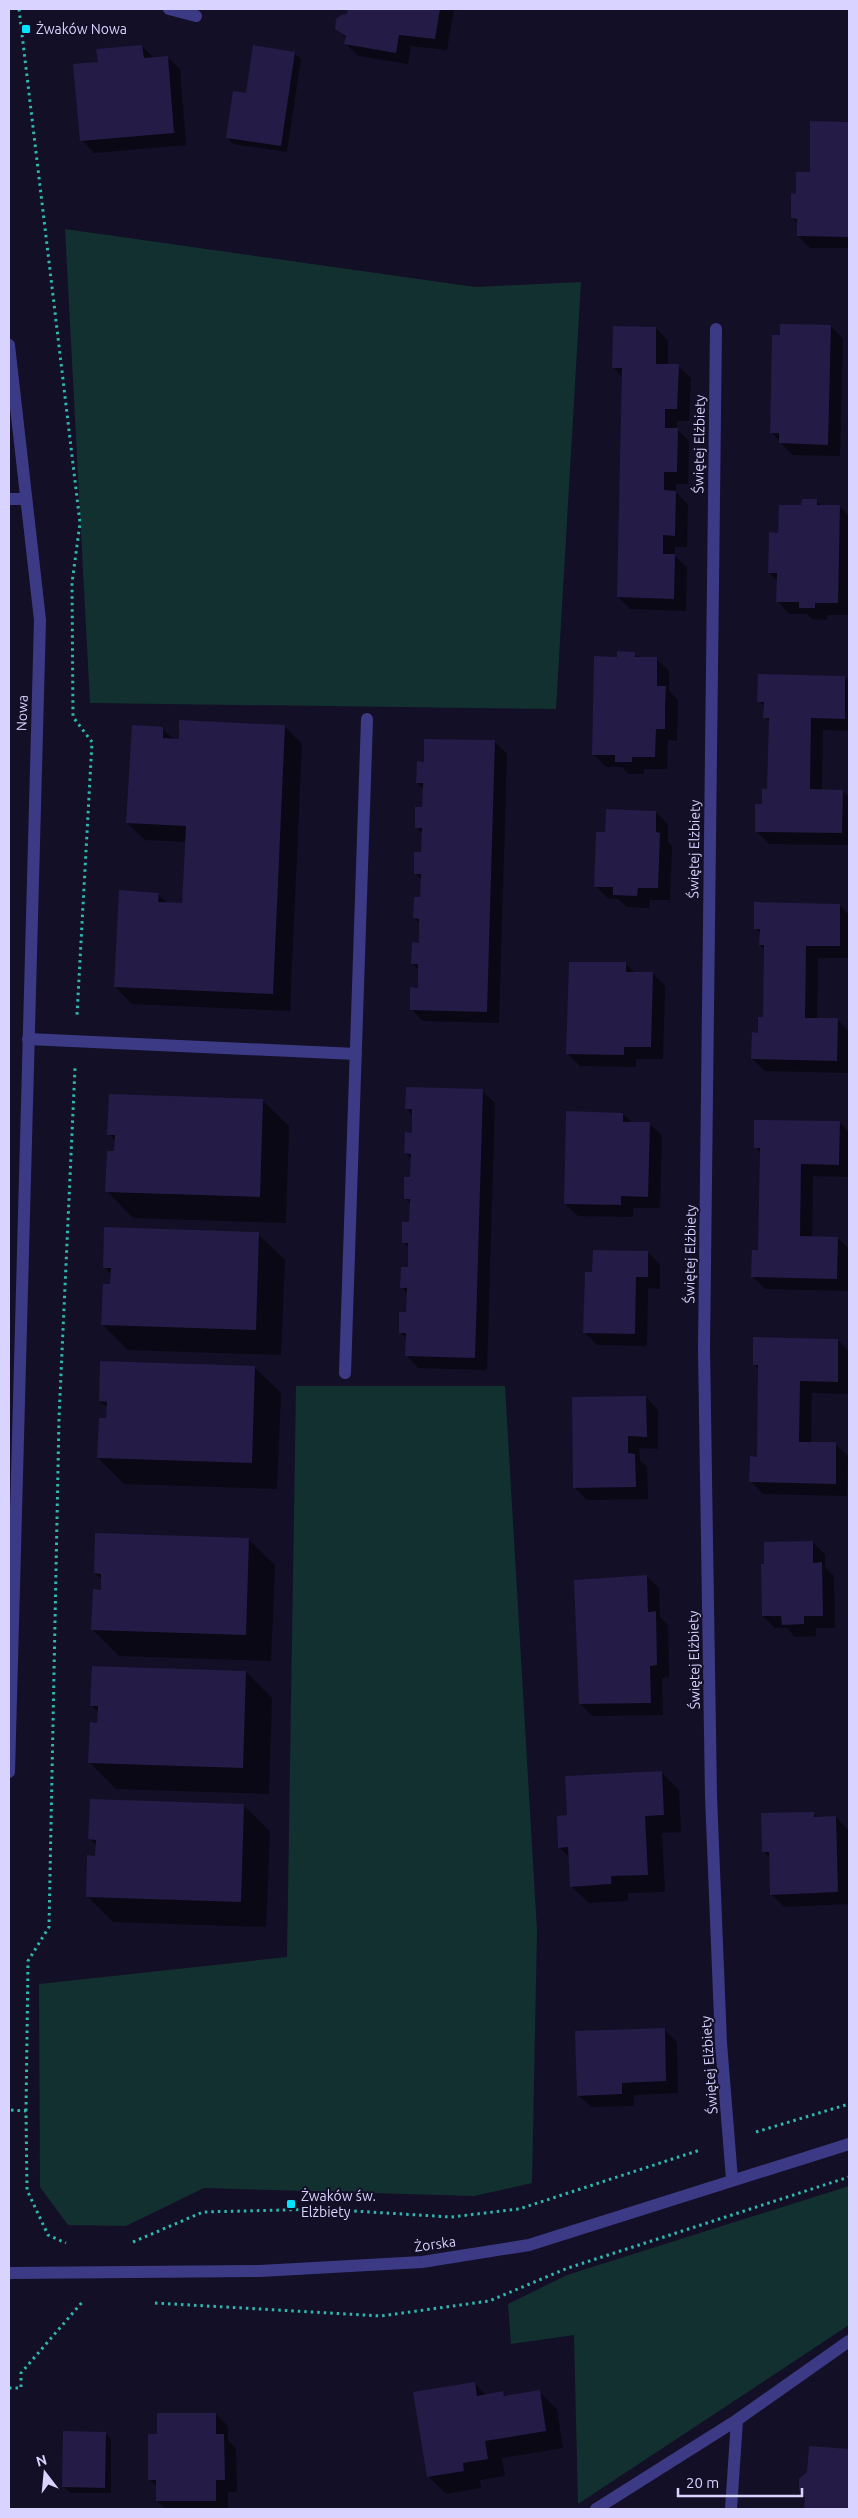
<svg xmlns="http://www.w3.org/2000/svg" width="858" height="2518" viewBox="0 0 858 2518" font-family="Ubuntu,sans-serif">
  <rect width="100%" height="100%" fill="#130f26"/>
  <path fill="#12302f" d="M65 229 475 287 581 282 556 709 90 703Z
    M296 1386H505L537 1931 532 2183 474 2196 204 2188 126 2226 68 2225 40 2187 39 1984 287 1957Z
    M849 2186V2325L578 2504 574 2335 511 2344 508 2304 567 2275Z"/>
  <path fill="#0007" d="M350 9H454L447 50 411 46 408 64 358 56 346 44V38L337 29 348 16Z
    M142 46 154 58 167 57 180 69 186 145 94 153 82 140 99 63Z
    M294 53 301 59 287 152 233 144 227 137 247 94Z
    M811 123H849V248H810L798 236V224L792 218 798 195 811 174Z
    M831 326 843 339 840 456 792 455 771 432 781 336Z
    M656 328 668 341V365L678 366 691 378 689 421H677V429L689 441 688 484H676V492L688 505 687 547H675V556L687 568 686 611 630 609 618 597 623 378 613 367Z
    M816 501 822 506 840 507 849 516V615H827V620L812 619 807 614H789L777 601 778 581 769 573 779 534 803 506Z
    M634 653 640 659H657L669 671V691L678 700 677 741 668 740 667 769H644V774H628L622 767H606L594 755 618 658Z
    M845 677 849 681V731L823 730 822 791H843L849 798V845L769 844 756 831 769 790 770 722 765 717V707L759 701Z
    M284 726 302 744 290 1011 132 1004 115 987 158 894 168 904H184L187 842 145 840 127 823 163 729 174 740Z
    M495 742 507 754 499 1023 423 1021 411 1009 419 989V970L412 964 420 944 421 924 414 918 421 898 422 880 415 873 422 854 423 834 416 827 424 808V789L417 783 425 763Z
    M656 812 668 824V842L672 846 670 900H650L649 908 627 907 618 899 608 898 595 886Z
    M840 905 849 915V958H818L817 1019H837L849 1031V1073L765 1071 752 1059 764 1018 765 950 760 945 761 934 755 928Z
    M626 964 635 973H652L665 986 663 1059H636V1067L580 1066 568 1054Z
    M482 1091 495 1103 487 1370 418 1368 406 1355 407 1339 400 1332 408 1313V1294L401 1287 409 1268 410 1249 403 1242 411 1223V1205L405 1198 411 1179 412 1160 406 1153 413 1134V1116L406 1108Z
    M262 1100 289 1126 286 1223 133 1218 107 1191 116 1142 109 1134Z
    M623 1114 632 1123 650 1124 662 1136 660 1208H633V1217L578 1216 565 1204Z
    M840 1123 849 1132V1177L813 1176 812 1237 838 1238 849 1249V1291L765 1289 753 1277 759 1252 761 1153 755 1147Z
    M258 1234 285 1260 281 1355 128 1350 102 1324 111 1286 112 1275 104 1267Z
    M648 1252 660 1265V1289L648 1288 647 1346 597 1345 585 1333 593 1273Z
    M838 1340 849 1351V1394L812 1393 811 1443 835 1444 848 1456 847 1496 763 1494 751 1482 758 1458 759 1370 754 1364Z
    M254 1367 281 1393 277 1489 124 1484 98 1458 107 1419 108 1408 100 1401Z
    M646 1397 658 1410V1449L639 1448 640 1460 647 1467 648 1499 587 1500 574 1487Z
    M248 1539 275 1565 271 1661 119 1656 93 1630 102 1591V1580L95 1573Z
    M812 1542 825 1554V1567L834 1576 835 1628H816V1636L795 1637 787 1628H775L763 1616Z
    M646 1576 659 1588 660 1617 668 1625 669 1677 662 1678 663 1715 592 1716 580 1703Z
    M246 1672 272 1698 269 1794 116 1789 90 1763 99 1713 92 1706Z
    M662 1773 679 1790 681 1832 662 1833 665 1892 628 1893V1901L589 1903 571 1886 570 1858 559 1847 568 1816Z
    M243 1805 270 1831 266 1927 113 1922 87 1896 97 1857V1846L90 1839Z
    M813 1813 818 1818 836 1817 848 1830 849 1904 784 1907 771 1894 770 1858 764 1852Z
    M664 2029 677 2042 678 2093 634 2095V2106L591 2107 578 2095Z
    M474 2383 487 2396 503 2393 507 2397 539 2392 557 2409 563 2448 502 2458 505 2476 480 2480 481 2488 446 2494 428 2476Z
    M216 2414 228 2426V2440L236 2448 237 2492H228V2509H166L157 2501V2487L149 2479 159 2435Z
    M105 2433 111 2439V2493H70L64 2487Z
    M810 2447 849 2450V2509L806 2508Z"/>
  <path fill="#241b47" d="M348 9H440L435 39 399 35 396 53 344 44 346 36 335 29 336 19 341 15 347 14Z
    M142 45 144 58 168 56 174 133 80 141 73 64 98 62 96 49Z
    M253 45 295 52 281 146 226 138 233 91 246 93Z
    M810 121 849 122V237L797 236V219L791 218V193L796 194V172H810Z
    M780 324 831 325 828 445 779 443V433H770L772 335H780Z
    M613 326 656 327V364H679L677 409H665V428H678L677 472H664V490L676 491 675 536 663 535V554H675L674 599 617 597 622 368H612Z
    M802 499H817V505H840L838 603H815V608H799V602H776L777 573H768L769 532 778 533 779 505H801Z
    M617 651 635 652V657H657V686H666L665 707V729H656L655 757H632V762H615V755H592L594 656 617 657Z
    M758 674 845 676V719L811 718 810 789 843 790 842 833 755 832V804H762V789H767L768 753 769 718H763L764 702H757Z
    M179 720 285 725 273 994 114 987 119 890 159 893 158 902 182 903 186 826 126 823 132 725 163 727V738L179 739Z
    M424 739 495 740 487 1012 410 1010V987L418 988V964H411L412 942 419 943V919L413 918 414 897H420L421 874H414V852H421L422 828H415V807H422L423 783H416L417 761 424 762Z
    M606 809 656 811V832L660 833 658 888H638L637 896 613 895V887H594L596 832H605Z
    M754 902 840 904V946H806L805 1018H838L837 1061 751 1059 752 1032 758 1033V1017H763L764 945H759L760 929H754Z
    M569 962H626V972H653L651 1047H624V1055L566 1054Z
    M406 1087 483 1089 475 1358 405 1356 406 1333H399V1312H406L407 1288H400L401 1267H408V1243H402V1222H409L410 1199H404V1177H410L411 1154 404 1153 405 1132 412 1133V1109H405Z
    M109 1094 263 1099 260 1197 105 1192 107 1151H114L115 1135H107Z
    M566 1111 623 1113V1122H650L648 1197 621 1196V1205L564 1204Z
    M754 1120 840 1121 839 1165 801 1164 800 1236 838 1237 837 1279 751 1277 752 1250H758L760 1148H754Z
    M104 1227 259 1232 256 1330 101 1325 103 1284H110L111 1268H103Z
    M593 1250 648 1251V1277H636L635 1334 583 1333 585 1272H592Z
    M753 1337 838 1339V1382L800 1381 799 1442H836V1484L749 1482 750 1456 757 1457 758 1365H753Z
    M100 1361 255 1366 252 1463 97 1458 99 1418H106L107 1402 99 1401Z
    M646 1396 647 1437 628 1436V1453L635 1454 636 1487 573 1488 572 1397Z
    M95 1533 249 1538 246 1635 91 1630 93 1589 101 1590V1574L94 1573Z
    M813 1541V1563L822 1562 823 1616H804V1624L782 1625 781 1616H762L761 1564H764V1542Z
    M647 1575 648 1612 656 1611 657 1665 650 1666 651 1703 579 1704 574 1580Z
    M92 1666 246 1671 243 1768 88 1763 90 1722 97 1723 98 1706H90Z
    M662 1771 664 1815 645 1816 648 1875 611 1876V1884L570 1887 568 1847 558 1848 557 1816 567 1815 565 1776Z
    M90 1799 244 1804 241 1902 86 1897 87 1855 95 1856 96 1840 88 1839Z
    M814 1812V1817L836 1816 838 1892 770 1895 769 1852H762L761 1813Z
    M665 2028 666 2081 622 2083V2094L577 2096 575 2031Z
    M475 2382 477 2396 503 2391 504 2396 540 2390 546 2431 485 2441 488 2459 463 2463 464 2471 427 2477 413 2392Z
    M157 2413H216V2434H224L225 2480H216V2501H156V2480H148V2434H157Z
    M63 2431 106 2432 105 2488 62 2487Z
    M809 2446 849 2449V2509L804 2508 805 2497 799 2490V2479L807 2472Z"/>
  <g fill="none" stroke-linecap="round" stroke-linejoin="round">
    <path stroke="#2fb8b0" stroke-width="3" stroke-dasharray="2.5 4" stroke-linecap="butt" d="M19 9 80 523 72 583 73 717 92 742 77 1015
      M11 2110 26 2111 27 2190 48 2235 66 2243
      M26 2111 28 1961 49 1927 59 1418 75 1068
      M756 2132 849 2104
      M133 2242 203 2212 321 2209 451 2217 519 2209 700 2150
      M155 2303 381 2316 489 2301 568 2268 849 2177
      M9 2388H21V2373L84 2300"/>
    <path stroke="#3d3a85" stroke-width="12" d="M28 1039 356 1054
      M345 1373 367 719"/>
    <path stroke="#3d3a85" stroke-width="12" d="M169 9 196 16
      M716 329 704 1349 711 1796 721 2043 732 2179
      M9 345 40 620 9 1772
      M9 499H26
      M9 2273 260 2271 422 2262 529 2245 849 2144
      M596 2509 737 2420 849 2341
      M731 2509 737 2420"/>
  </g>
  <g fill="#00e5ff" stroke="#130f26" stroke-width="2">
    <rect x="21" y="24" width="10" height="10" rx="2.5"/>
    <rect x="286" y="2199" width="10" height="10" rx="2.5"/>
  </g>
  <g text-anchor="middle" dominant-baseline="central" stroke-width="4" stroke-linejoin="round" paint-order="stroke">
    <g font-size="14" fill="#d9d4ff" stroke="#130f26" text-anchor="start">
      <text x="36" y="29">Żwaków Nowa</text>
      <text x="301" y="2196">Żwaków św.<tspan x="301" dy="16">Elżbiety</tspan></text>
    </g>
    <g font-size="14" fill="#d9d4ff" stroke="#130f26">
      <text transform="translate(699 444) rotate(-89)">Świętej Elżbiety</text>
      <text transform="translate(22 713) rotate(-88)">Nowa</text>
      <text transform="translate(694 849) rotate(-89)">Świętej Elżbiety</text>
      <text transform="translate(690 1254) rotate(-89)">Świętej Elżbiety</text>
      <text transform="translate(694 1660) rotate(-91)">Świętej Elżbiety</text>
      <text transform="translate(709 2065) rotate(-94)">Świętej Elżbiety</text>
      <text transform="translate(435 2244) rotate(-8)">Żorska</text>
    </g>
  </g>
  <rect width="858" height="2518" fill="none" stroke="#d9d4ff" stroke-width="20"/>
  <g transform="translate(45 2473) rotate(344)" stroke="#130f26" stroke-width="4" paint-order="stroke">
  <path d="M0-4L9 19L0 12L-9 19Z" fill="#d9d4ff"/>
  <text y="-8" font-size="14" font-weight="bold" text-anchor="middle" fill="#d9d4ff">N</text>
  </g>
  <path d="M678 2488v8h124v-8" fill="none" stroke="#d9d4ff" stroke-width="2.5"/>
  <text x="686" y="2488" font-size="15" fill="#d9d4ff" stroke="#130f26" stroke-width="4" paint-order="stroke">20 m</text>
</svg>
